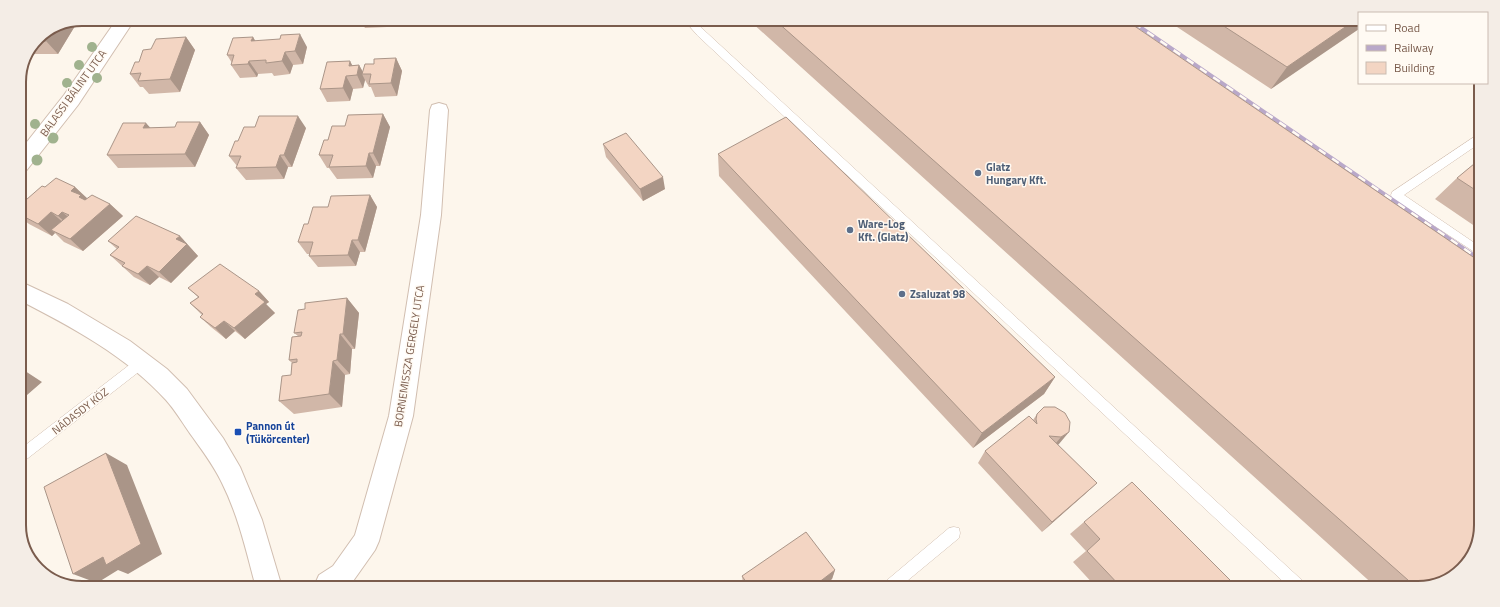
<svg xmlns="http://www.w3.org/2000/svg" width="1500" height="607" viewBox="0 0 1500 607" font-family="'Titillium Web',sans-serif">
  <rect width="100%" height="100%" fill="#fdf6ec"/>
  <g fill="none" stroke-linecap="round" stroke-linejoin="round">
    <defs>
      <path id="lane" d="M685 21H694L1305 583 1307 588H1290L698 36Z
        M1477 135H1480V143L1404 195 1479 246V255L1392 198 1391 195 1392 192Z
        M141 358 145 359 147 363 145 367 23 462 19 464V450L137 359Z
        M954 527 959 528 960 533 959 538 901 586H884L886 581 949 528Z"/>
      <path id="street" d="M117 19H135L78 105 26 171 19 173V152L64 95Z
        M439 103 446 105 448 110 441 215 413 416 379 541 375 550 351 584H315L319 575 333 566 355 535 389 416 421 215 430 110 432 105Z
        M19 281 68 304 130 341 167 369 187 389 223 438 240 467 262 520 281 584H255C246 550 238 515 222 483 213 464 201 449 189 432 182 422 175 410 166 400 126 356 72 327 19 300Z"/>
    </defs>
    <use href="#lane" stroke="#d1beb0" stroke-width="1"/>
    <use href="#street" stroke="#d1beb0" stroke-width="2"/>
    <use href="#lane" fill="#fff" fill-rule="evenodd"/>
    <use href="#street" fill="#fff" fill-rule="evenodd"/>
    <defs>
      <path id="rail" d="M1134 23 1479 259"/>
    </defs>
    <use href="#rail" stroke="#b9a8c9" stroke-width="4"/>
    <use href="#rail" stroke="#fffaf3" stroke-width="2.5" stroke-dasharray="8" stroke-linecap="butt"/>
  </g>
  <g fill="#a0b28e">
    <circle cx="92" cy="47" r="5"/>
    <circle cx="79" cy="65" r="5"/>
    <circle cx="97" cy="78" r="5"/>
    <circle cx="67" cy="83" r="5"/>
    <circle cx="35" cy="124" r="5"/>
    <circle cx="53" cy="138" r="5.5"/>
    <circle cx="37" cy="160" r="5.5"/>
  </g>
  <path fill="#d1b7a8" d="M339 20H414L413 26 390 27 388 22 387 27 365 28 363 25 342 26Z
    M78 21 58 54H30L37 37Z
    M750 21 1130 23 1419 588H1377Z
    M1171 23H1359L1271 89Z
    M186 37 195 50 180 92 149 94 143 87H140L130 74 151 49Z
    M253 37 255 41 307 47 303 64 293 65 290 74 274 76 272 73 258 74 257 77 240 78 231 65 232 63 227 55Z
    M396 58 402 71 397 96 375 97 371 87H369L365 80 363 88 353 89 350 101 327 102 320 89 352 65H359L363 72 374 64Z
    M383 114 390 127 380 166H376L373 178 337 179 329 168H327L319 155 328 140 345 126Z
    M200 122 209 135 195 167 118 168 107 155 150 128 175 127Z
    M306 128 292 167H288L284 179 246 180 236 168 237 166 229 156 238 141Z
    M603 144 665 189 643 201 606 157Z
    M718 154 1055 377 1044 394 973 448 719 176Z
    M1480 159 1479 229 1435 199 1457 178Z
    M45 187H75L87 199 110 204 123 216 83 251 64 242 55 233 52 236 29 224 19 216V206Z
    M370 195 377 207 365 252H360L356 266 318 267 309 256V254H307L298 242 308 224 328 207Z
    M180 236 198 256 171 283 159 277 150 285 134 277 110 255 117 249 108 241Z
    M188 288 259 291 269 302 266 304 275 313 245 339 235 331 226 339 211 327 200 317 202 315 190 303 198 297Z
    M347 298 359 313 355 349H352L350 374 345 375 342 407 294 414 279 401 291 375 292 363 289 360 298 336 294 333 305 309Z
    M1037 414 1070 422 1058 445 1097 483 1085 494 1042 532 978 463 985 451 1033 420Z
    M1084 522 1237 587H1096L1073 562 1086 551 1070 534Z
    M835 570 832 579 823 586H743V585L742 576Z"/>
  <path fill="#aa9588" d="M384 20H387L388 22 387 27Z
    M411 20H414L413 26Z
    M78 21 58 54 46 41 52 31Z
    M1351 23H1359V29L1271 89 1287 67Z
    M300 34 307 47 303 64 295 51Z
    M186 37 195 50 180 92 170 79Z
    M253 37 261 50 251 41Z
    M285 52 293 65 290 74 282 61Z
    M396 58 402 71 397 96 391 83Z
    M249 61 258 74 257 77 248 64Z
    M350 61 357 74 349 66Z
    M359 65 364 74H362L365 80 363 88 357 75Z
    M346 76 353 89 350 101 343 88Z
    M383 114 390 127 380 166 373 153Z
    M298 116 306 128 292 167 284 155Z
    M200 122 209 135 195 167 185 154Z
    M146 123 157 135 143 128Z
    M369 153 376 166 373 178 366 166Z
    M280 155 288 167 284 179 276 167Z
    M663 177 665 189 643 201 640 189Z
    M75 187 88 199 92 209 71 191Z
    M370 195 377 207 365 252 358 240Z
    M110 204 123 216 83 251 70 239Z
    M51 212 65 224 51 230 55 233 52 236 38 224Z
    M62 212 76 223 71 227 58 216Z
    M180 236 198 256 171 283 159 272 176 239Z
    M352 240 360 252 356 266 348 255Z
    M147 266 159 277 150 285 138 274Z
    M259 291 269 302 266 304 275 313 245 339 234 328 255 294Z
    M347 298 359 313 355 349 343 334Z
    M224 321 235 331 226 339 215 328Z
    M340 334 352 349 350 374 337 360Z
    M333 361 345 375 342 407 329 394Z
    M19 367 42 382 19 402Z
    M1055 377 1044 394 973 448 982 433Z
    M1069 432 1059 444 1051 449 1061 437Z
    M106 453 127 465 162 554 128 574 118 570 97 583 73 574Z
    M1097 483 1085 494 1042 532 1052 522Z
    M835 570 832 579 823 586H814Z"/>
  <path fill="#f3d5c3" stroke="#aa9588" d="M362 20H384L362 22Z
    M776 21 1130 23 1479 261 1476 549 1453 577 1417 588Z
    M1219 23H1351L1287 67Z
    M52 31 46 41H36L37 37Z
    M300 34 295 51 285 52 282 61 266 63V60L249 61 248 64 231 65 234 55H227L233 38 253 37 251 41 280 39 281 35Z
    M186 37 170 79 138 81 141 73 130 74 135 62H139L143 50 151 49 156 39Z
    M396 58 391 83 369 84 371 74H362L365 64H374V59Z
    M350 61 349 66 359 65 357 75 346 76 343 88 320 89 327 62Z
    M383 114 373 153H369L366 166 329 167 333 155H319L324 140H328L332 126H345L348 115Z
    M259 116H298L284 155H280L276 167 236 168 241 156H229L235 141H238L244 127H255Z
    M786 117 1055 377 982 433 718 154Z
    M177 122H200L185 154 107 155 123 123H146L143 128 175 127Z
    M626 133 663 177 640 189 603 144Z
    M1480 159V193L1457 178Z
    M56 178 75 187 71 191 81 195 79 197 85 200 92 195 110 204 70 239 51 230 69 215 62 212 58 216 51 212 38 224 19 214V206L42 186 45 187Z
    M370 195 358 240H352L348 255 309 256 313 242H298L304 224H308L313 207H328L331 196Z
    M136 216 180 236 176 239 187 244 159 272 147 266 138 274 122 266 125 263 110 255 119 247 108 241Z
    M220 264 259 291 255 294 265 302 234 328 224 321 215 328 200 317 203 314 190 303 199 297 188 288Z
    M347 298 343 334H340L337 360 333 361 329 394 279 401 282 376 291 375 292 363 297 362V359L289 360 292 337 301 336 302 332 294 333 298 310 305 309V303Z
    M1044 407H1055L1065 413 1070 422 1069 432 1061 437 1049 436 1097 483 1052 522 985 451 1029 416 1037 424 1036 419 1037 414Z
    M106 453 141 544 106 565 103 557 73 574 44 487Z
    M1132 482 1237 587H1121L1087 551 1100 539 1084 522Z
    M806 532 835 570 814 586H749L742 576Z"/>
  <g fill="#5c6f8a" stroke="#fffaf3" stroke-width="1.5">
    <circle cx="978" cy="173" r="4"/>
    <circle cx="850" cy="230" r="4"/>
    <circle cx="902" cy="294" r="4"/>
  </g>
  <rect fill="#1a4fb4" stroke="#fffaf3" stroke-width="1.5" x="234" y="428" width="8" height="8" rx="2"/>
  <g text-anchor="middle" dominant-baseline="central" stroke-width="3" stroke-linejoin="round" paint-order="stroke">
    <g font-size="11" fill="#7a5c4d" stroke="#fffaf3">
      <text transform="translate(73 93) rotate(-54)">BALASSI BÁLINT UTCA</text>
      <text transform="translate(409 356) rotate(-81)">BORNEMISSZA GERGELY UTCA</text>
      <text transform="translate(80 411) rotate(-38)">NÁDASDY KÖZ</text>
    </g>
    <g font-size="11" font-weight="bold" fill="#4e5e75" stroke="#fffaf3" text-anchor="start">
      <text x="986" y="167">Glatz<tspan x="986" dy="13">Hungary Kft.</tspan></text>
      <text x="858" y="224">Ware-Log<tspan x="858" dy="13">Kft. (Glatz)</tspan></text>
      <text x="910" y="294">Zsaluzat 98</text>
    </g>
    <g font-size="11" font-weight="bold" fill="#164399" stroke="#fffaf3" text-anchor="start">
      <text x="246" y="426">Pannon út<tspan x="246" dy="13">(Tükörcenter)</tspan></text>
    </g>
  </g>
  <path d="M0 0H1500V607H0ZM82 26H1418A56 56 0 0 1 1474 82V525A56 56 0 0 1 1418 581H82A56 56 0 0 1 26 525V82A56 56 0 0 1 82 26Z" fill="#f4ede6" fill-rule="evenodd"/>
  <path fill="none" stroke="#7a5c4d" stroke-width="2" d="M82 26H1418A56 56 0 0 1 1474 82V525A56 56 0 0 1 1418 581H82A56 56 0 0 1 26 525V82A56 56 0 0 1 82 26Z"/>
  <rect x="1358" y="12" width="130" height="72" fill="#fffaf3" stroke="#cabbb1"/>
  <rect x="1366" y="25" width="20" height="6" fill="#ffffff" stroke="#cabbb1"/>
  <text x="1394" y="32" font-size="12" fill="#7a5c4d">Road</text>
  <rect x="1366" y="45" width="20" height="6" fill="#b9a8c9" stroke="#cabbb1"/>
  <text x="1394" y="52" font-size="12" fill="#7a5c4d">Railway</text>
  <rect x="1366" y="62" width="20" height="12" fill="#f3d5c3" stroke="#cabbb1"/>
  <text x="1394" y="72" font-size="12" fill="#7a5c4d">Building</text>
</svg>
